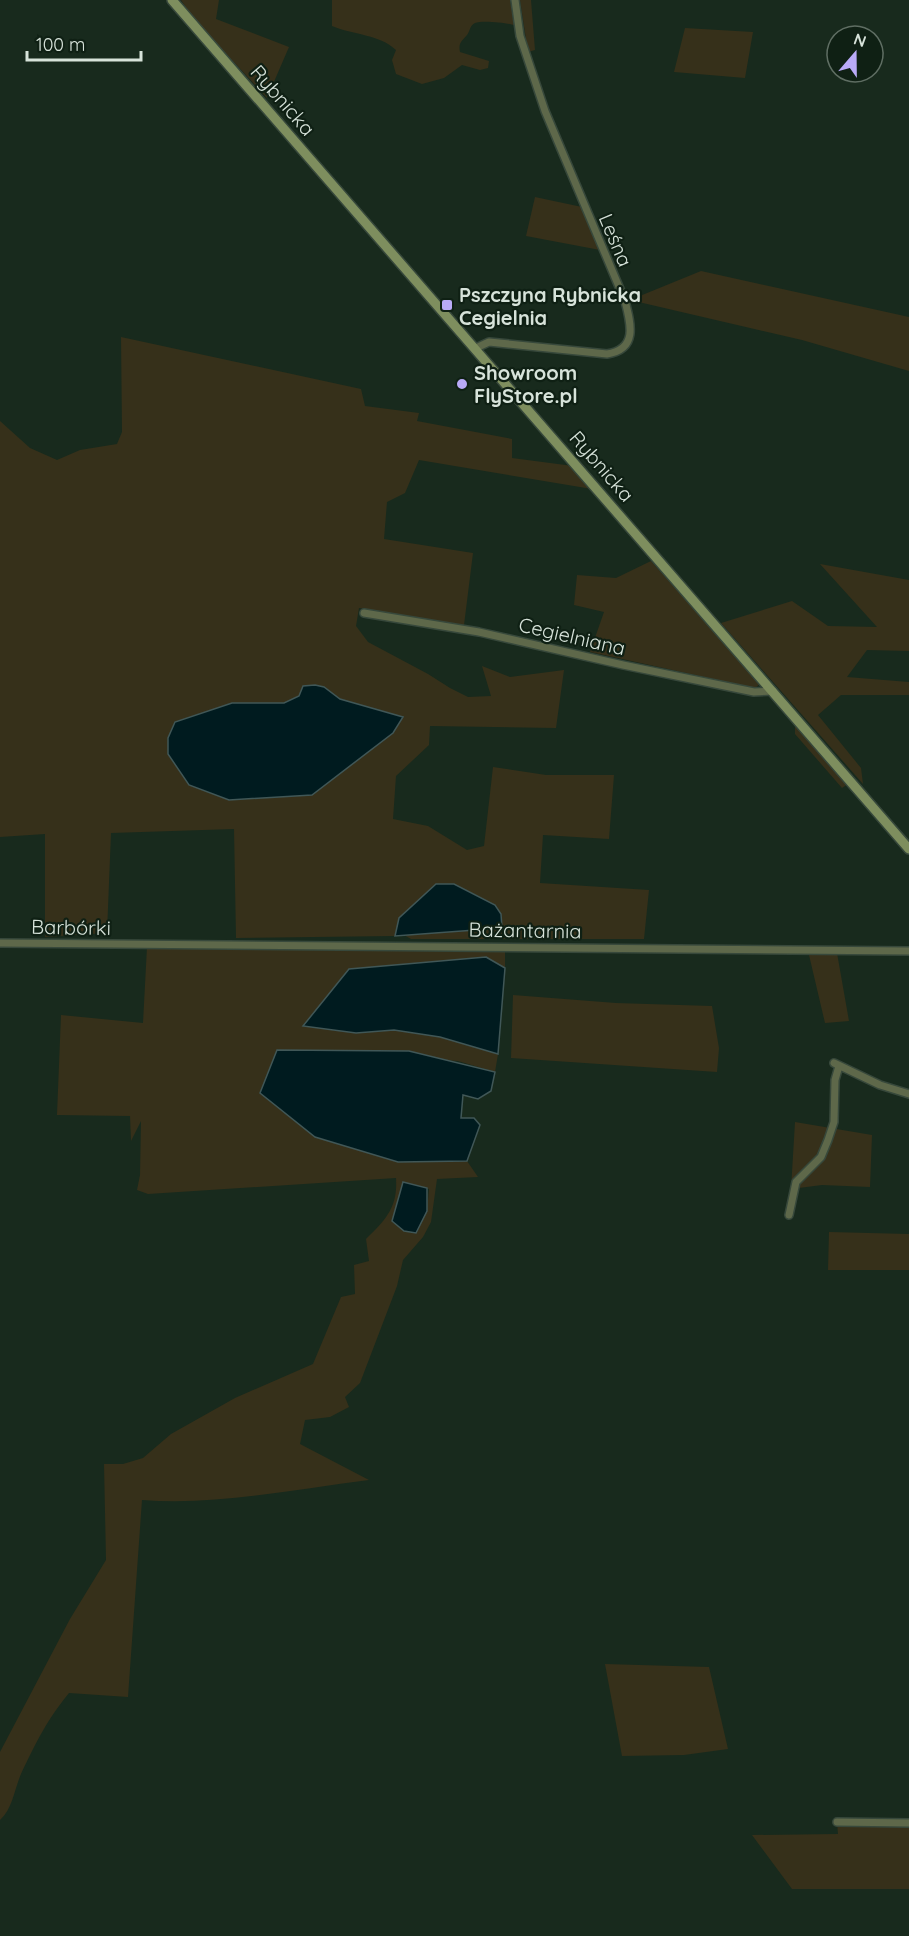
<svg xmlns="http://www.w3.org/2000/svg" width="909" height="1936" viewBox="0 0 909 1936" font-family="Quicksand,sans-serif">
  <rect width="100%" height="100%" fill="#182a1d"/>
  <path fill="#36301a" fill-rule="evenodd" d="M181 0H219L216 19 289 47 267 98 192 17Z
    M332 0H510L514 25C508 23 482 20 475 23 470 25 470 31 467 35 462 41 458 43 460 52L489 61 488 68 480 70 462 65 444 78 422 84 396 74 392 60 396 50C379 34 353 35 332 26Z
    M520 0H531L535 50 528 52Z
    M685 28 753 32 745 78 674 72Z
    M535 197 582 207 600 250 526 236Z
    M701 271 909 317V371L802 340 630 300Z
    M121 337 361 389 365 406 419 413 417 421 512 439V458L573 466 592 489 419 460 405 493 387 502 384 539 473 553 464 625 359 608 356 626 368 642 428 674 450 688 468 697 491 696 482 666 510 677 564 670 556 728 430 726 429 745 396 776 393 819 428 826 467 850 484 846 493 767 546 775H614L609 839 543 835 540 883 649 890 644 939H411L404 935 502 928 399 918 395 936 236 938 234 829 111 833 107 933 45 937V834L0 837V421L30 448 57 460 80 450 117 444 122 432ZM324 687 340 699 402 717 232 703H284Z
    M651 561 760 684 755 688 590 652 604 612 574 605 577 575 616 578Z
    M820 564 909 580V651L867 650 847 677 909 682V695H841L818 715 861 768 863 784 721 623 792 601 828 626 877 627Z
    M795 724 848 784 842 788 795 734Z
    M147 947 505 950V968L486 957 349 969 356 1033 394 1030 440 1037 498 1054 495 1072 458 1061 277 1050 315 1137 398 1162 467 1161 478 1177 437 1179 431 1222 423 1237 403 1260 397 1286 360 1383 345 1397 349 1407 330 1417 305 1420 300 1444 369 1480C295 1489 217 1506 142 1500L128 1697 69 1693C47 1720 36 1742 21 1774 14 1790 13 1808 0 1820V1752L70 1619 106 1560 104 1464H123L143 1458 171 1434 235 1398 313 1364 341 1297 355 1294 354 1265 369 1261 366 1239C385 1220 398 1208 396 1178L148 1194 137 1190 140 1175 141 1121 131 1141 130 1116 57 1115 61 1015 143 1023ZM403 1183 429 1189 427 1211 416 1233 404 1231 392 1221Z
    M837 953 849 1021 825 1023 809 955Z
    M513 995 616 1003 712 1006 719 1048 717 1072 511 1058Z
    M795 1122 872 1135 870 1187 822 1185 791 1189Z
    M829 1232 909 1234V1270H828Z
    M605 1664 709 1667 728 1749 684 1755 622 1756Z
    M909 1821V1889H792L752 1835 838 1834 837 1822Z"/>
  <path fill="#001b1f" stroke="#405757" stroke-width="1.5" d="M315 685 324 687 340 699 403 717 393 733 312 795 229 800 189 785 168 754V738L175 722 232 703H284L299 696 303 686Z
    M436 884H454L495 905 501 914 502 928 395 936 399 918Z
    M486 957 505 968 498 1054 440 1037 394 1030 356 1033 303 1026 349 969Z
    M277 1050 409 1051 495 1072 491 1091 478 1099 463 1095 461 1118H474L480 1125 467 1161 398 1162 315 1137 260 1093Z
    M403 1182 427 1188V1211L416 1233 404 1231 392 1221Z"/>
  <g fill="none" stroke-linecap="round" stroke-linejoin="round">
    <defs>
      <path id="street" d="M476 348 489 342 607 354C638 349 631 324 625 301L545 111 520 36 515 0
        M364 613 479 632 623 665 754 692 773 691
        M0 943 909 951
        M834 1063 880 1085 909 1094
        M789 1215 796 1182 821 1157 828 1140 834 1122 835 1080 839 1066
        M837 1822 909 1823"/>
      <path id="secondary" d="M172 0 909 849"/>
    </defs>
    <use href="#street" stroke="#37483b" stroke-width="10"/>
    <use href="#secondary" stroke="#37483b" stroke-width="12"/>
    <use href="#street" stroke="#5e684a" stroke-width="7"/>
    <use href="#secondary" stroke="#7e8e5e" stroke-width="9"/>
  </g>
  <g fill="#b9aaf7" stroke="#0f2014" stroke-width="2">
    <rect x="441" y="299" width="12" height="12" rx="3"/>
    <circle cx="462" cy="384" r="6"/>
  </g>
  <g text-anchor="middle" dominant-baseline="central" stroke-width="4.5" stroke-linejoin="round" paint-order="stroke">
    <g font-size="20" fill="#d7e3da" stroke="#0f2014">
      <text transform="translate(283 100) rotate(49)">Rybnicka</text>
      <text transform="translate(616 240) rotate(67)">Leśna</text>
      <text transform="translate(602 466) rotate(49)">Rybnicka</text>
      <text transform="translate(572 636) rotate(13)">Cegielniana</text>
      <text transform="translate(71 927) rotate(1)">Barbórki</text>
      <text transform="translate(525 930) rotate(1)">Bażantarnia</text>
    </g>
    <g font-size="20" font-weight="bold" fill="#d7e3da" stroke="#0f2014" text-anchor="start">
      <text x="459" y="294">Pszczyna Rybnicka<tspan x="459" dy="23">Cegielnia</tspan></text>
      <text x="474" y="372">Showroom<tspan x="474" dy="23">FlyStore.pl</tspan></text>
    </g>
  </g>
  <g transform="translate(855 54) rotate(20)"><circle r="28" fill="#0f2014" stroke="#5f6e63" stroke-width="1.5"/>
  <path d="M0-4.5L10 22L0 15L-10 22Z" fill="#b9aaf7"/>
  <text y="-9" font-size="16" font-weight="bold" text-anchor="middle" fill="#d7e3da">N</text>
  </g>
  <path d="M27 51v9h114v-9" fill="none" stroke="#d7e3da" stroke-width="3"/>
  <text x="36" y="51" font-size="18" fill="#d7e3da" stroke="#0f2014" stroke-width="4.5" paint-order="stroke">100 m</text>
</svg>
